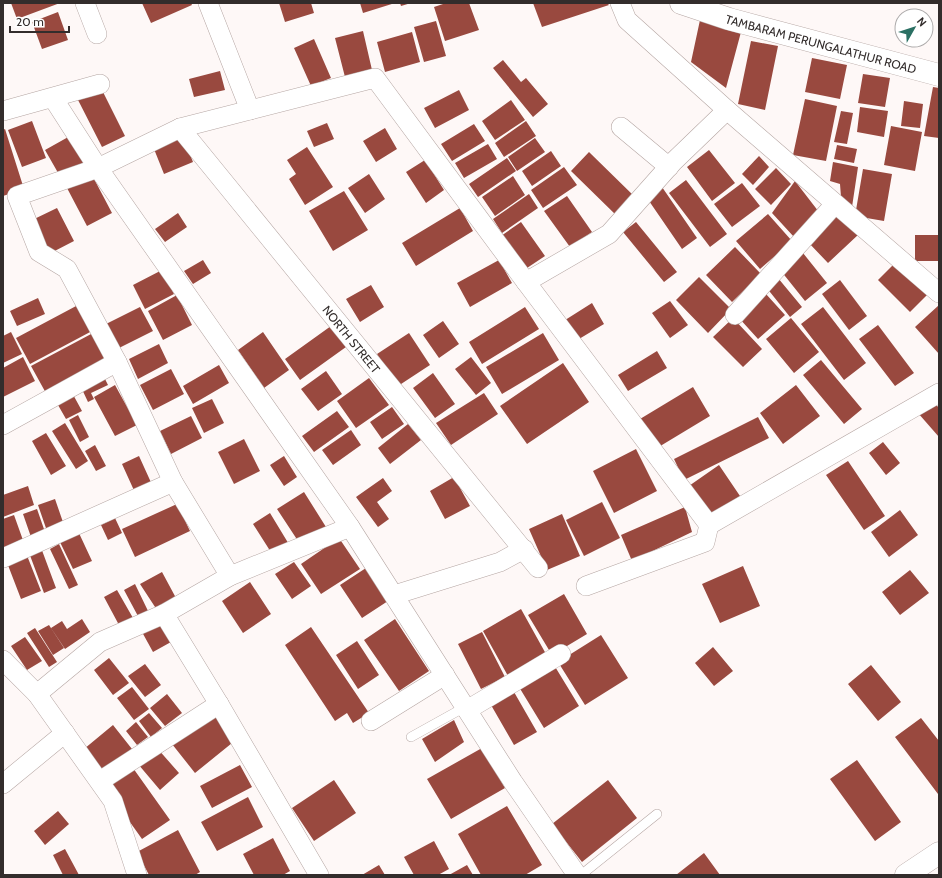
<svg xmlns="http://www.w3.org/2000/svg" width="942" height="878" viewBox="0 0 942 878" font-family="Cabin,sans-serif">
  <rect width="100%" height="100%" fill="#fef8f7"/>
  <path fill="#99493f" d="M11 3H60L17 19Z
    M142 3H191L192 5 151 23Z
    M279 3H311L314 13 285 22Z
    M360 3H395L363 13Z
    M400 3H411L401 6Z
    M446 3H469L479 30 445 41 434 7Z
    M533 3H607L609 5 542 27Z
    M58 12 68 40 42 49 32 22Z
    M700 20 741 32 726 88 691 62Z
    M436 21 446 56 424 62 414 27Z
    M363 31 372 70 345 77 335 38Z
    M412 32 420 62 385 72 377 42Z
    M314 39 331 78 311 86 294 48Z
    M751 41 778 46 765 110 738 104Z
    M812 58 847 65 840 99 805 92Z
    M503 60 521 82 526 78 548 104 533 117 493 68Z
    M220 71 225 90 194 97 189 79Z
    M863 74 890 78 885 107 858 103Z
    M100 86 125 136 102 147 77 98Z
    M933 87 939 88V138L924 136Z
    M459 90 469 110 435 128 424 108Z
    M805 99 837 106 826 161 793 155Z
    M511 100 525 120 495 140 482 121Z
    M904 101 923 104 920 128 901 126Z
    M860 107 888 111 884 137 857 132Z
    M841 111 853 113 847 144 834 142Z
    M32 121 46 158 22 167 8 130Z
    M526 121 536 136 504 157 495 143Z
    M327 123 334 139 314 147 307 131Z
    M474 124 485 141 452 161 441 144Z
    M891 126 922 132 915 171 884 165Z
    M385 128 397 149 376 162 363 141Z
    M5 129 24 189 3 196V130Z
    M70 136 86 164 61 178 45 150Z
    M183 137 193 162 164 174 154 149Z
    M535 138 545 152 517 171 508 157Z
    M488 144 497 159 464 178 455 163Z
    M837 145 857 149 854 163 834 159Z
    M307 147 333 187 305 205 289 179 296 174 287 160Z
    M709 150 735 183 712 201 687 167Z
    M551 151 561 166 532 186 522 171Z
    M589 152 636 198 618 217 571 171Z
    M759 156 769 167 753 185 742 174Z
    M507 158 516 171 478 197 469 184Z
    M425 160 444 190 426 203 406 172Z
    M833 162 858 167 852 207 841 197 840 184 830 181Z
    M564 167 577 185 543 208 531 190Z
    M776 168 791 184 771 205 755 189Z
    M863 169 892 174 884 221 855 216Z
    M369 174 385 199 365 213 348 188Z
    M92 175 112 213 87 226 67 188Z
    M513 176 525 195 495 216 482 197Z
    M686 180 727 234 710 247 669 193Z
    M795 181 822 216 794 237 772 213Z
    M742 183 760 206 732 227 714 204Z
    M662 187 697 238 682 249 647 198Z
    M344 191 368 230 333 251 309 211Z
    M529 194 538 208 502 233 493 219Z
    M567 196 592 232 570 247 544 211Z
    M57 208 74 241 45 256 28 222Z
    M460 208 473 231 416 266 402 243Z
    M839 212 859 234 828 263 807 241Z
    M178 213 187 227 165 242 155 229Z
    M768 214 792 241 760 269 736 241Z
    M521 222 545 256 524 270 501 236Z
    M636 222 677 272 664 282 623 232Z
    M915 235H939V261H915Z
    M735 247 761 274 732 302 706 275Z
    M803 253 827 283 805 301 781 271Z
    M203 260 211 273 193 284 184 271Z
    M499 260 512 283 470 307 457 283Z
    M895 263 927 295 910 312 878 280Z
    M162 270 174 294 145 309 133 285Z
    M699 277 731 309 708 333 676 300Z
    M778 278 802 307 790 317 766 287Z
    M840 280 867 316 849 330 822 294Z
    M371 285 384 307 360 322 346 299Z
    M766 294 785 315 758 339 739 318Z
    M177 295 192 325 163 340 148 311Z
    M38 298 45 314 17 326 10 311Z
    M670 301 688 325 670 338 652 313Z
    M592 303 604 324 574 342 562 322Z
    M78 305 92 331 30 364 16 338Z
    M939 305V354L915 327Z
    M140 307 153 331 119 348 106 324Z
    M525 307 539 329 482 364 469 342Z
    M823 307 866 363 844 380 801 324Z
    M733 318 762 349 743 367 713 337Z
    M791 318 819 352 794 373 766 339Z
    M443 321 459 344 439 358 423 335Z
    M878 325 914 373 895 386 859 339Z
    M331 326 346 347 300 380 285 359Z
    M11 332 22 354 3 363V336Z
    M263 332 289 370 264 388 238 350Z
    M93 333 108 364 47 395 31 366Z
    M409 333 430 365 398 386 377 354Z
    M543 333 559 360 502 394 486 367Z
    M159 344 168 363 138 379 129 359Z
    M657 351 667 368 628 391 618 375Z
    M23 357 35 381 3 397V368Z
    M471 357 491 383 476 395 455 369Z
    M821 360 862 409 844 424 803 375Z
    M563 363 589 402 527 444 500 406Z
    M219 365 229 383 193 404 183 386Z
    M171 369 184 394 153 410 140 385Z
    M326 371 342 394 318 411 301 389Z
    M433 373 455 404 435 418 413 388Z
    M103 375 108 385 91 393 94 399 88 402 80 385Z
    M369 378 389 405 356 428 337 401Z
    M115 385 137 425 115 436 94 397Z
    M796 385 820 416 783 444 760 413Z
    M693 387 710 416 657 448 640 419Z
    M70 389 82 411 66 419 54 398Z
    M484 393 498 414 451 445 436 423Z
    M212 399 224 423 204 433 192 408Z
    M932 400 939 408V437L918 413Z
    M392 407 404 424 382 439 370 422Z
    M337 411 349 427 314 452 302 436Z
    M78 415 89 437 80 442 69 420Z
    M191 416 202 438 171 454 160 431Z
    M758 417 769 438 684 480 674 459Z
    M65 423 88 461 76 469 52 431Z
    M408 424 421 440 390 464 378 448Z
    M351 430 361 445 333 465 322 450Z
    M46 433 66 466 51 475 32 441Z
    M244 439 260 471 234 484 218 452Z
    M883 442 900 463 886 475 869 453Z
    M95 445 106 466 96 471 85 451Z
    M636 449 657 491 614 513 593 471Z
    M139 456 154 489 137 497 122 464Z
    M284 456 297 477 284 486 270 465Z
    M848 461 885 516 864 530 826 475Z
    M719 465 740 496 707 518 686 488Z
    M454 477 470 506 445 519 430 491Z
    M383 478 392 491 377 502 389 519 378 527 356 497Z
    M28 486 34 505 3 517V495Z
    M304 492 326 527 300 544 277 509Z
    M55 499 64 525 47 531 38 505Z
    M602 502 620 538 584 556 566 520Z
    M177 504 190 531 135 557 122 529Z
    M685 507 692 532 632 561 621 535Z
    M37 509 45 532 31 537 23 514Z
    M900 510 918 535 889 557 871 532Z
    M270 513 290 546 274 557 253 524Z
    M562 514 580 556 547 570 529 529Z
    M14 515 24 543 3 550V519Z
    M115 518 122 533 108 540 101 525Z
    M78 531 92 561 73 569 59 540Z
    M339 538 360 569 321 594 301 564Z
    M59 544 78 585 69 589 50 549Z
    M40 545 56 588 44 593 28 550Z
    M26 553 41 591 21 599 6 560Z
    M294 562 311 586 292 599 275 574Z
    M743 566 760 606 720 623 702 584Z
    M366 568 388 601 362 618 340 585Z
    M910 570 929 593 900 615 882 592Z
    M162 572 176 598 157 610 140 584Z
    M250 582 271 614 243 633 222 601Z
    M135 584 149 613 139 618 124 590Z
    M117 590 133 618 119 625 104 597Z
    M564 594 587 634 552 655 528 615Z
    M521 609 546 654 508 676 483 631Z
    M82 619 90 632 65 649 51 628 62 621 67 629Z
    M395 619 429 671 399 691 364 640Z
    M160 622 171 642 153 652 142 632Z
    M49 625 64 648 53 655 38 631Z
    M311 627 369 713 353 723 347 713 335 721 285 645Z
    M35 628 57 662 49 667 27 633Z
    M482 632 505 677 481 689 458 644Z
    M601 635 628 678 585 705 558 662Z
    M25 637 42 661 27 670 11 646Z
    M357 641 379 675 358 689 336 655Z
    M713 647 733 671 714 686 695 663Z
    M109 658 129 683 113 695 94 670Z
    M145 664 161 685 145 697 128 676Z
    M554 665 579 706 544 728 519 687Z
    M871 665 901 702 878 721 848 684Z
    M132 687 149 709 134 720 117 698Z
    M514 692 537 732 514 745 491 705Z
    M167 694 182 713 165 726 150 708Z
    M214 710 237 739 195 773 172 744Z
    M149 713 162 728 151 737 139 721Z
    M921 718 939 741V793L938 794 895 737Z
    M454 720 464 742 435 762 422 739Z
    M136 722 148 737 137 745 126 731Z
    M113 725 132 749 103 772 84 749Z
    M157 748 179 773 160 790 138 764Z
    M482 748 505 788 451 819 427 779Z
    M857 760 901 822 875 841 830 779Z
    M240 765 252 787 212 808 200 786Z
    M133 768 170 820 142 839 105 787Z
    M334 780 356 813 314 841 292 808Z
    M608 780 637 818 582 862 552 824Z
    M248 797 263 827 217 851 201 822Z
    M507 806 542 865 525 875H481L458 834Z
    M58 811 69 824 45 845 34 831Z
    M178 830 200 872 195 875H149L137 852Z
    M273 838 290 871 283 875H254L243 854Z
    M434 841 449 869 438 875H414L404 857Z
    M65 849 79 875H63L53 855Z
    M704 853 720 875H676Z
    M379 865 385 875H362Z
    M467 865 473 875H449Z"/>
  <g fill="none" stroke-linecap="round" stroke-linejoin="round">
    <defs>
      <path id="service" d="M411 737 465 707
        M581 875 657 814"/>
      <g id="minor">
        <path d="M85 3 97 34"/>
        <path d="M208 3 250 110"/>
        <path d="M620 3 627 20 727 110 939 293"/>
        <path d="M53 98 98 168 17 196 39 252 67 269 117 362 173 482 230 576"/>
        <path d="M3 111 100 84"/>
        <path d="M621 127 669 167"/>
        <path id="s1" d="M180 128 538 568"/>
        <path d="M526 282 609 234 673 162 727 110"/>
        <path d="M735 315 835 204"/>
        <path d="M3 425 117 362"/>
        <path d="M3 558 173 482"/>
        <path d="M586 586 705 542 709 525"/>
        <path d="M394 595 500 562 524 549"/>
        <path d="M3 660 37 694 113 801 137 875"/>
        <path d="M37 694 100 642 164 614"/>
        <path d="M467 710 561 654"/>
        <path d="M371 721 445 675"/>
        <path d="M100 781 219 704"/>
        <path d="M3 784 65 733"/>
        <path d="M319 875 219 704 164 614 230 576 350 527"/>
        <path d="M577 875 513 782 350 527 98 168 180 128 375 78 526 282 709 525 939 393"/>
      </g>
      <g id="tertiary">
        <path id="s2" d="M681 3 729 19 939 75"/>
        <path d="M906 875 939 853"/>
      </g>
    </defs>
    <use href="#service" stroke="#b5a6a3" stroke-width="10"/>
    <use href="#minor" stroke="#b5a6a3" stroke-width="20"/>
    <use href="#tertiary" stroke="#b5a6a3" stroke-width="23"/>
    <use href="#service" stroke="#fff" stroke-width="9"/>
    <use href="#minor" stroke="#fff" stroke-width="19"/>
    <use href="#tertiary" stroke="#fff" stroke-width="22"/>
  </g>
  <g text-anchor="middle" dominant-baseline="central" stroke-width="4" stroke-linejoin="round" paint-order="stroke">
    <g font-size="12" fill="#332d2c" stroke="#fff">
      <text stroke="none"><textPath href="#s2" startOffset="146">TAMBARAM PERUNGALATHUR ROAD</textPath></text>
      <text stroke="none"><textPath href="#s1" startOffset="272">NORTH STREET</textPath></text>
    </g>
  </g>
  <rect width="942" height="878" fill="none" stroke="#332d2c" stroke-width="8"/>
  <g transform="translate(914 28) rotate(51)"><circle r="19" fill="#ffffff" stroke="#adabab"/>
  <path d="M0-3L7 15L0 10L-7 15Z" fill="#2b7063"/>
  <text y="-6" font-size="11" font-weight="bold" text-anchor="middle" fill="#332d2c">N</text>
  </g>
  <path d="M10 26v6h59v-6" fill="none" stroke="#332d2c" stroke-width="2"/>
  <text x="16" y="26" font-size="12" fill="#332d2c" stroke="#ffffff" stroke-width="3" paint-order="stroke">20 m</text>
</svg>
